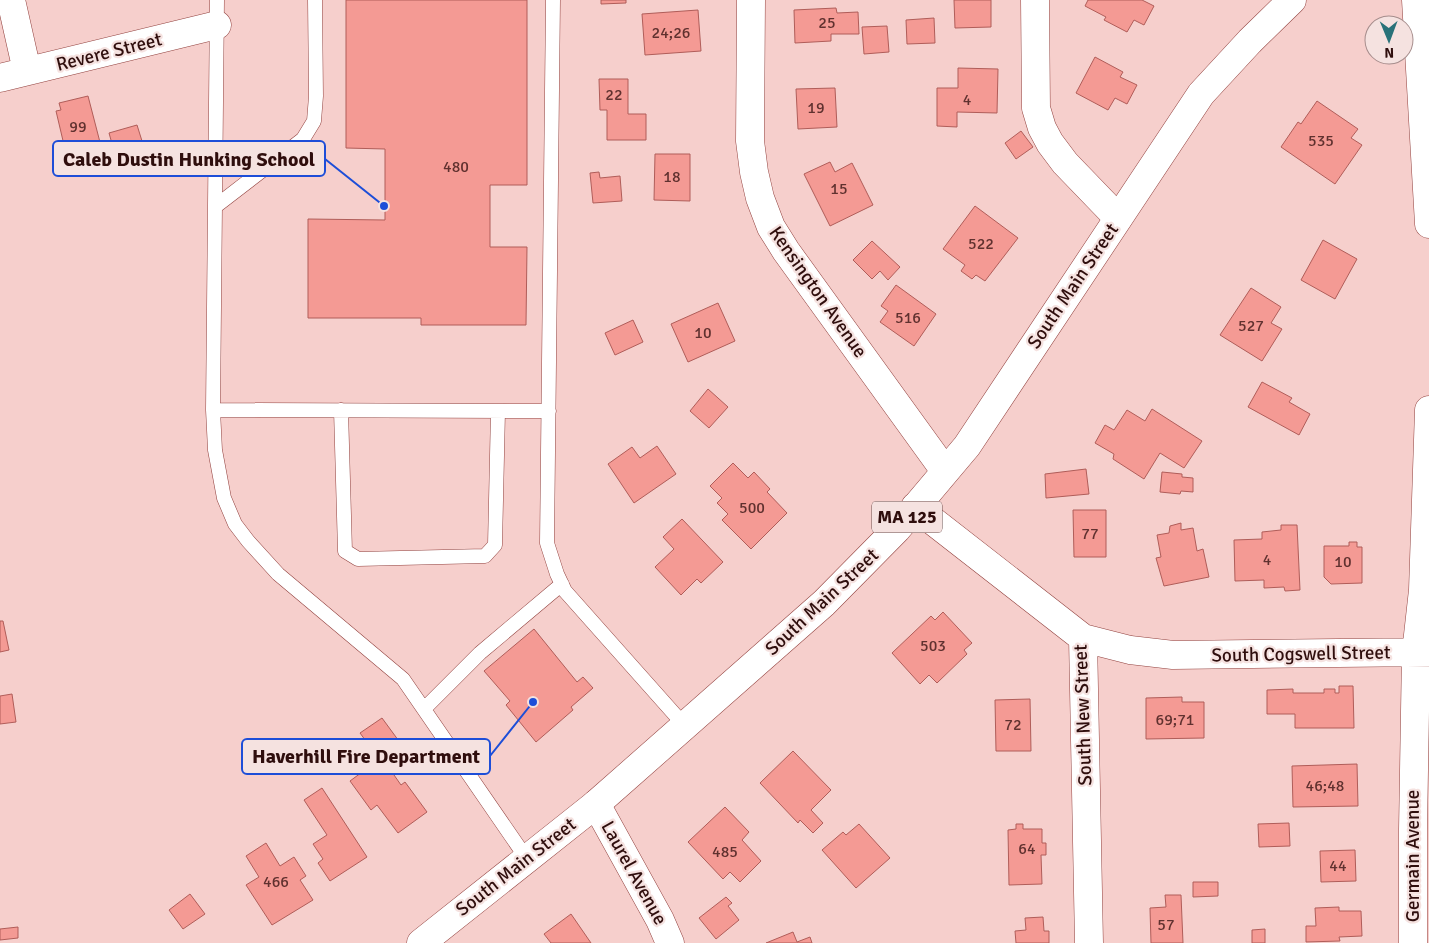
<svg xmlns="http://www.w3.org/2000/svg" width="1429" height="943" viewBox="0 0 1429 943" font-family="Signika,sans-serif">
  <rect width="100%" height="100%" fill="#f6cfcc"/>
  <path fill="#f49a94" stroke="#b05d59" d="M346 0H527V185H490V247H527L526 325H421V318H308V219L385 220V149L346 148Z
    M601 0H626V3L601 4Z
    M954 0H991V27L955 28Z
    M1088 0H1142L1154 6 1144 25 1134 20 1127 32 1104 20 1106 17 1085 6Z
    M836 8 837 13 858 12 859 34H831V41L795 43 794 10Z
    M698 10 701 51 645 55 642 14Z
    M934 18 935 43 907 44 906 20Z
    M887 26 889 52 864 54 862 27Z
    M1095 57 1123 72 1120 77 1137 85 1127 104 1115 98 1108 110 1076 93Z
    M958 68 998 69 997 113 957 112V127L937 126V88H958Z
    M599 79H628V114H646V140H607V110H600Z
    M835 88 837 127 798 129 796 89Z
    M88 96 102 150 73 157 70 143 64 145 56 111 61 110 59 103Z
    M1317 101 1358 129 1351 138 1362 145 1335 184 1281 147 1298 122 1301 124Z
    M137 125 147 157 118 165 109 133Z
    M1021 131 1033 147 1016 159 1005 143Z
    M655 154H690V201L654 200Z
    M830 162 835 172 852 163 873 205 830 226 804 174Z
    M599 172 600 178 620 176 622 201 593 203 590 173Z
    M975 206 1018 238 985 281 976 275 972 279 961 271 965 265 943 249Z
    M1323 240 1357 259 1335 299 1301 280Z
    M872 241 900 267 888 280 880 271 872 279 853 260Z
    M896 285 936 314 914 346 880 322 888 311 881 306Z
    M1251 288 1281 307 1271 323 1282 329 1262 361 1220 335Z
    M718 303 735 341 688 362 671 324Z
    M633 320 643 342 615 355 605 333Z
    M1262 382 1292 398 1289 402 1310 414 1299 435 1248 407Z
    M708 389 728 407 709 428 690 411Z
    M1152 409 1202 441 1184 468 1160 453 1144 479 1113 459 1114 454 1095 443 1105 425 1114 430 1127 410 1145 421Z
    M657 446 676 474 634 503 608 464 632 447 640 458Z
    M733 463 748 478 754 472 770 489 767 492 787 513 751 549 722 520 728 514 717 503 722 498 710 486Z
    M1086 469 1089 494 1046 498 1045 474Z
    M1162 472 1182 474V477L1193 478V492L1181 491 1180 494 1160 492Z
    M1073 510H1106V557H1074Z
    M682 519 723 562 701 583 697 579 681 595 655 567 674 549 663 537Z
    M1181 523V530L1193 528 1197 551 1203 549 1209 577 1164 586 1156 558 1161 557 1157 535 1169 533 1170 526Z
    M1281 525H1297L1300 590 1285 591 1284 587 1264 588V580L1235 581 1234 540 1262 539V532L1281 530Z
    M1349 542H1357V547H1362V583L1331 584 1324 577V546H1349Z
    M943 612 972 643 964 650 967 654 937 683 929 675 920 684 892 653 931 616 935 620Z
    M0 621H3L9 650 0 652Z
    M534 629 577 682 583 677 593 688 571 707 573 710 536 742 506 705 510 701 484 671Z
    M1339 686H1353L1354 728H1295V714H1267V690L1293 689V693H1324V689H1335V693H1339Z
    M12 694 16 722 0 724V696Z
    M1182 697V702H1204V738L1146 739V698Z
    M1030 699 1031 751H996L995 700Z
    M382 718 404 748 382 763 360 733Z
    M793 751 831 790 811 810 823 823 813 833 800 820 798 823 760 783Z
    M373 764 378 772 387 765 401 785 405 782 427 812 398 833 377 805 371 810 350 781Z
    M1357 764 1358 806 1293 807 1292 766Z
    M322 788 367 857 330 881 318 863 323 859 313 844 327 835 304 800Z
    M725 807 749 832 742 840 761 861 740 882 730 872 723 879 688 842Z
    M1289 823 1290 846 1259 847 1258 824Z
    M859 824 890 858 856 888 822 850 843 832 846 835Z
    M1016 824H1023V829H1042V843H1046V855H1041L1042 884 1009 885 1008 830 1016 829Z
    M266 843 280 866 294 857 306 876 300 880 313 900 272 925 246 885 259 877 246 856Z
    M1355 850 1356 881 1321 882 1320 851Z
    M1193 882H1218V896L1193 897Z
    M190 894 205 914 183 929 169 910Z
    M1165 895H1181L1183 943H1151L1150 908 1166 907Z
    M726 897 732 903 728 906 739 920 716 939 699 918Z
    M1339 907V911H1361L1362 936 1339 937 1340 941 1306 942V926H1316L1315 908Z
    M571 914 591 943H551L544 934Z
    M1043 917 1044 931H1049V943H1016L1015 931 1026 930 1025 918Z
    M18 927V938L0 940V929Z
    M1265 929V943H1252V930Z
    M793 932 797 942 810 937 812 943H766Z"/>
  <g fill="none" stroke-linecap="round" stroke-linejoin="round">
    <defs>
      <path id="lane" d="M217 0 213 410 215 450 224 498 235 524 248 541 278 574 403 679 527 859
        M553 0 547 543 557 574 565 591 685 726
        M216 206 303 139 314 121 316 96 315 0
        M213 410 549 411
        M341 410 345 551 358 559 485 556 495 545 498 411
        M424 709 480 653 562 584"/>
      <path id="street" d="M11 0 27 71
        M751 0 750 141 754 172 760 198 771 227 786 251 945 471
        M1035 0 1036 108 1042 128 1050 143 1065 163 1118 218
        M1416 0 1429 224
        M0 78 217 25
        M915 507 1083 638 1089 943
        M1083 638 1130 650 1173 655 1429 652
        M1413 943V829L1416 653 1423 590 1429 410"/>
      <path id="secondary" d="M596 804 660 920 670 943"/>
      <path id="primary" d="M421 943 596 804 824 603 897 529 967 446 1201 94 1250 41 1292 0"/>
    </defs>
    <use href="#lane" stroke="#92423f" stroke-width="15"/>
    <use href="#street" stroke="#92423f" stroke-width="29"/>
    <use href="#secondary" stroke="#92423f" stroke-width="29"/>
    <use href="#primary" stroke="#92423f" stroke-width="29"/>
    <use href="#lane" stroke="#fff" stroke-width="14"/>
    <use href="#street" stroke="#fff" stroke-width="28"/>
    <use href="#secondary" stroke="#fff" stroke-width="28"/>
    <use href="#primary" stroke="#fff" stroke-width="28"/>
  </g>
  <g text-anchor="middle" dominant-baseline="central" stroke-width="4.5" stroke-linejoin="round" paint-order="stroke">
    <g font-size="16" fill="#60312f">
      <text x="827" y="23">25</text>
      <text x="671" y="33">24;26</text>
      <text x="614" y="95">22</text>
      <text x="967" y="100">4</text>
      <text x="816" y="108">19</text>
      <text x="78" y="127">99</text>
      <text x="1321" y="141">535</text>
      <text x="456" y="167">480</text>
      <text x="672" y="177">18</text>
      <text x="839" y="189">15</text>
      <text x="981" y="244">522</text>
      <text x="908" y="318">516</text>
      <text x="1251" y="326">527</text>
      <text x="703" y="333">10</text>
      <text x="752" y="508">500</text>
      <text x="1090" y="534">77</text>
      <text x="1267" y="560">4</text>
      <text x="1343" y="562">10</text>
      <text x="933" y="646">503</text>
      <text x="1175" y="720">69;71</text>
      <text x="1013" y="725">72</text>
      <text x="1325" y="786">46;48</text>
      <text x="1027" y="849">64</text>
      <text x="725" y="852">485</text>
      <text x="1338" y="866">44</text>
      <text x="276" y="882">466</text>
      <text x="1166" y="925">57</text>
    </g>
    <rect fill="#f5e2e0" stroke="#6a4e4c" stroke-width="1" x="872" y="501.5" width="70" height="31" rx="4"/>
    <g font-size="18" font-weight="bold" fill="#2f0e0d">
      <text x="907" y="517">MA 125</text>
    </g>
    <g font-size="19" fill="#2f0e0d" stroke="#f5e2e0">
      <text transform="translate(109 52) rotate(-14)">Revere Street</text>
      <text transform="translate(1073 286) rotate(-56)">South Main Street</text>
      <text transform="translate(818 292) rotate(55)">Kensington Avenue</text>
      <text transform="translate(822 602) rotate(-43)">South Main Street</text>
      <text transform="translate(1301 654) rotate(-1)">South Cogswell Street</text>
      <text transform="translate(1083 715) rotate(-92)">South New Street</text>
      <text transform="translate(1413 856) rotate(-90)">Germain Avenue</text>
      <text transform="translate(516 867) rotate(-38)">South Main Street</text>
      <text transform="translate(634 873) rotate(61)">Laurel Avenue</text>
    </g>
  </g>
  <path fill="none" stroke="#1d4ed8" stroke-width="2" d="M384 206L325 159M533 702L490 756"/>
  <g fill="#1d4ed8" stroke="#f5e2e0" stroke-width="2">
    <circle cx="384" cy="206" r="5"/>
    <circle cx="533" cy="702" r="5"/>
  </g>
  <g fill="#f5e2e0" stroke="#1d4ed8" stroke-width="2">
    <rect x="53" y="141" width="272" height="35" rx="5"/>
    <rect x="242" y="739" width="248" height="35" rx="5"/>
  </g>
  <g font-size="20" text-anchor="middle" font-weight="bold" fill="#2f0e0d">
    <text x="189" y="166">Caleb Dustin Hunking School</text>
    <text x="366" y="763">Haverhill Fire Department</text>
  </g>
  <g transform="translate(1389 40) rotate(179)"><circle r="24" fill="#f5e2e0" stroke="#a68d8c"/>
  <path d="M0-4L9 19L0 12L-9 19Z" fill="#297279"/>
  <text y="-8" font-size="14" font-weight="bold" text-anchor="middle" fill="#2f0e0d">N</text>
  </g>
</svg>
